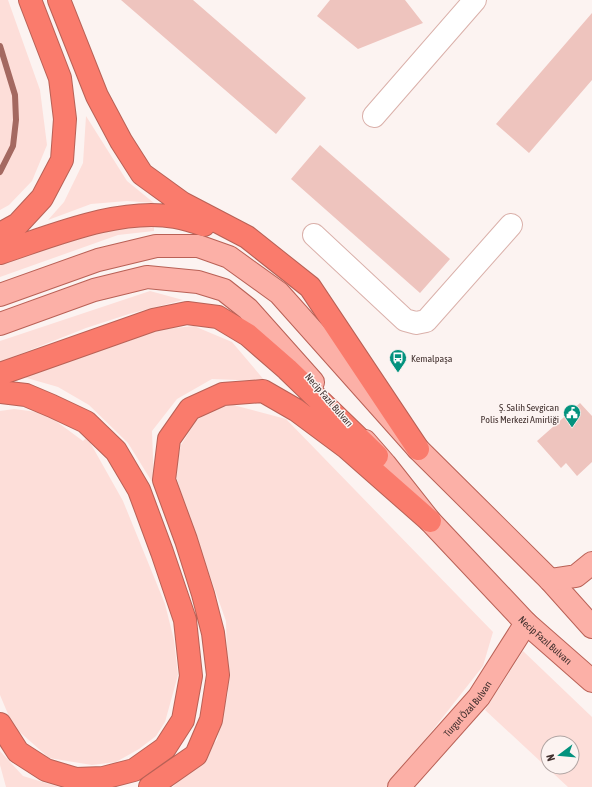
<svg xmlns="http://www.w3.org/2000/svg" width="592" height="787" viewBox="0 0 592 787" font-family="'Asap Condensed',sans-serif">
  <rect width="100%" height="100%" fill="#fcf3f1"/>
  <path fill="#fdded9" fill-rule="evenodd" d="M0 0H8L40 90 47 145 32 181 9 205 0 210Z
    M86 116 127 181 154 203 127 201 91 204 48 220 64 202 83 163Z
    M154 222V231L118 235 0 277V263L112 226Z
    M150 291 183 300 129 314 86 328 0 362V341Z
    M194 326 232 342 265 381 212 379 177 399 152 431 154 485 128 443 89 405 58 387 20 376 129 341 156 330Z
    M222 402 286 419 493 632 483 666 388 787H173L217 740 228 693 226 621 185 506 175 472 181 445 196 421Z
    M14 409 45 413 83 441 87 437 123 501 165 604 174 640 178 675 165 722 156 736 139 749 116 762 92 765 49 758 13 726 0 695V411Z
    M523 651 592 717V787H568L485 710ZM548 743H572V767H548Z
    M0 751 23 776 59 787H6L0 765Z"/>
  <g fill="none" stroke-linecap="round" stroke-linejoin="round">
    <path stroke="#a46961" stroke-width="6" d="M0 46 15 95 16 120 13 146 0 172"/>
  </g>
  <path fill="#eec4be" d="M121 0H193L306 98 276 134Z
    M330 0H405L423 23 358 49 317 16Z
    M592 13V80L529 153 496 124Z
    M320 145 450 259 420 293 291 179Z
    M580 403 592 416V462L577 476 566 463 561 468 537 441Z"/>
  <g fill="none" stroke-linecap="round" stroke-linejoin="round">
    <defs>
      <path id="minor" d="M374 116 475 0
        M314 235 405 320 416 323 426 321 511 225"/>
      <g id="major">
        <path d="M0 295 98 260 156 246H198L229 257 279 293 418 449 550 580 592 627"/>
        <path d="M0 324 94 290 147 277 198 282 224 290 248 309 313 382"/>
        <path id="s1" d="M365 441 385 464 430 521 526 623 592 681"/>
        <path d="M550 580 576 576 592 563"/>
        <path id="s2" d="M399 787 479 697 526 623"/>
      </g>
      <path id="highway" d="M59 0 97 96 121 141 142 174 182 203 247 237 310 287 418 449
        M0 234 18 224 42 198 62 160 65 119 60 78 30 0
        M0 253C52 236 120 207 175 217 185 219 195 222 204 225
        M0 374 153 320 187 313 218 317 248 335 287 369 377 456
        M0 392 26 395 52 406 86 422 116 451 139 490 162 552 185 620 191 676 183 720 165 748 134 770 103 778 76 779 46 770 18 752 0 724
        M150 787 196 755 211 720 218 675 213 633 203 594 186 540 164 480 169 439 190 409 223 394 263 391 296 410 347 448 430 521"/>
    </defs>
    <use href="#minor" stroke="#dab0aa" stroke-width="24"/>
    <use href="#major" stroke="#b96156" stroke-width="24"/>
    <use href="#highway" stroke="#b96156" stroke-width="24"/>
    <use href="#minor" stroke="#fff" stroke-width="22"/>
    <use href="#major" stroke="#fcb0a7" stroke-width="22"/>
    <use href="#highway" stroke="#fa7b6c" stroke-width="22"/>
  </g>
  <defs>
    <symbol id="bus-pin" viewBox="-11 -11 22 30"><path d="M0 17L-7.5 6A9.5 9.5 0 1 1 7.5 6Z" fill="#03927e" stroke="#fcf3f1"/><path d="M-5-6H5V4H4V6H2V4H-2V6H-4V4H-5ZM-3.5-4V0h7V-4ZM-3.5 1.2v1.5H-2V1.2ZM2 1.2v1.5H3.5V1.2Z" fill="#fff"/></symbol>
    <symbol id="civic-pin" viewBox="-11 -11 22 30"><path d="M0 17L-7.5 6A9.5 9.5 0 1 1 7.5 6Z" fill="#03927e" stroke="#fcf3f1"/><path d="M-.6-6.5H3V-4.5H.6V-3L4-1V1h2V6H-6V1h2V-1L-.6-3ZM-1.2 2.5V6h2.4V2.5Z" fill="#fff"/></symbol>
  </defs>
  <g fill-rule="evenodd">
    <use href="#bus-pin" x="388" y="348" width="20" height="27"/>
    <use href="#civic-pin" x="562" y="403" width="20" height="27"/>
  </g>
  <g text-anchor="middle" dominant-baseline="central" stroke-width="3" stroke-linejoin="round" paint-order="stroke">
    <g font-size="10" fill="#41302e" stroke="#fcf3f1" text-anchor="start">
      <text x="411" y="358">Kemalpaşa</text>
      <text x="559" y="407" text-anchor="end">Ş. Salih Sevgican<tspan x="559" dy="12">Polis Merkezi Amirliği</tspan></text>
    </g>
    <g font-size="10" fill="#41302e" stroke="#fcf3f1">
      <text transform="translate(329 400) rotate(49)">Necip Fazıl Bulvarı</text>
      <text stroke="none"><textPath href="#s1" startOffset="269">Necip Fazıl Bulvarı</textPath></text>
      <text stroke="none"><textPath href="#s2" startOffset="104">Turgut Özal Bulvarı</textPath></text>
    </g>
  </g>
  <g transform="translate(560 755) rotate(254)"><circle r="19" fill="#fcf3f1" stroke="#b1a5a3"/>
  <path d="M0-3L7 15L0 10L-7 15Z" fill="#03927e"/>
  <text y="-6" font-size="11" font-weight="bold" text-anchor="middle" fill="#41302e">N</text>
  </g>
</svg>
